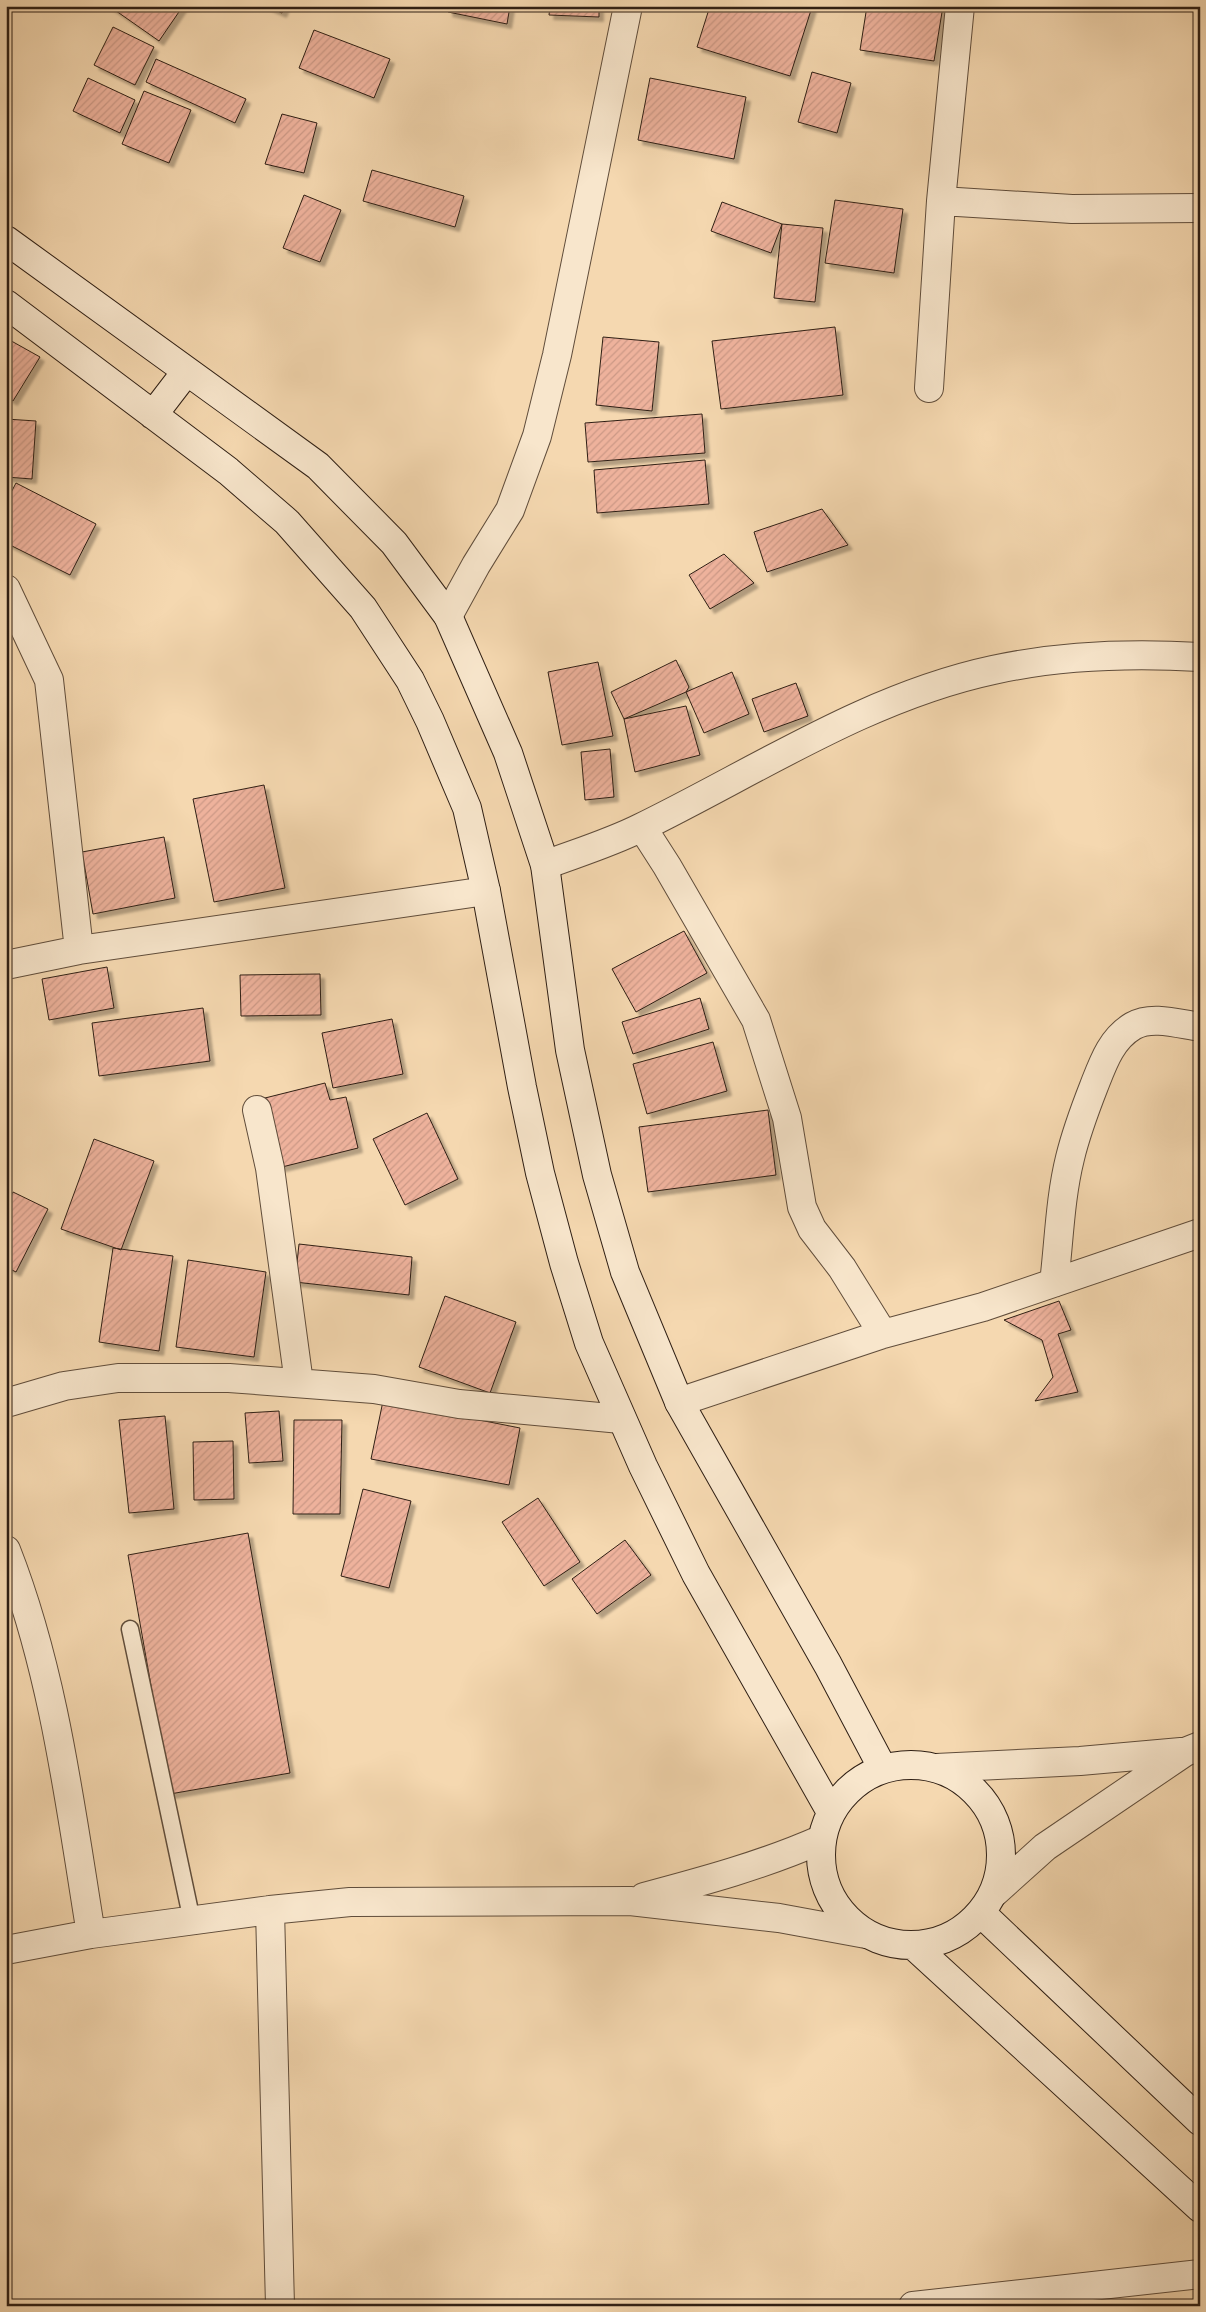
<svg xmlns="http://www.w3.org/2000/svg" width="1206" height="2312" viewBox="0 0 1206 2312" font-family="'EB Garamond',serif">
  <defs>
    <pattern id="building-hatch" width="6" height="6" patternUnits="userSpaceOnUse" patternTransform="scale(1.25)"><rect width="6" height="6" fill="#eeb29c"/><path d="M-1 1l2-2M0 6l6-6M5 7l2-2" fill="none" stroke="#cc9986"/></pattern>
    <filter id="shadow"><feDropShadow dx="4.5" dy="4.5" stdDeviation="1" flood-color="#0004"/></filter>
  </defs>
  <rect width="100%" height="100%" fill="#f5d8b0"/>
  <filter id="stains"><feTurbulence type="fractalNoise" baseFrequency=".004" numOctaves="4"/><feColorMatrix values="0 0 0 0 .2 0 0 0 0 .09 0 0 0 0 .02 0 0 0 .5 -.17"/></filter>
  <radialGradient id="worn" r=".72"><stop offset=".6" stop-color="#630" stop-opacity="0"/><stop offset="1" stop-color="#630" stop-opacity=".3"/></radialGradient>
  <path fill="url(#building-hatch)" stroke="#2f1f14" filter="url(#shadow)" d="M109 6H183L159 41Z
    M266 6H285L282 13Z
    M449 6H510L507 24 448 12Z
    M550 6H599V17L549 15Z
    M710 6 812 7 790 76 697 47Z
    M867 6H943L934 61 860 50Z
    M113 27 154 47 135 85 94 65Z
    M314 30 390 59 374 98 299 68Z
    M156 59 246 99 235 123 146 82Z
    M812 72 851 83 837 133 798 122Z
    M88 78 135 100 120 133 73 111Z
    M650 78 746 97 734 159 638 140Z
    M144 91 191 110 169 163 122 144Z
    M282 114 317 123 304 173 265 164Z
    M372 170 464 196 455 227 363 201Z
    M304 195 341 210 320 262 283 248Z
    M835 200 903 209 894 273 825 263Z
    M722 202 782 224 771 253 711 231Z
    M782 224 823 228 815 302 774 298Z
    M835 327 843 395 721 409 712 341Z
    M603 337 659 342 652 411 596 405Z
    M6 338 40 357 13 401 6 397Z
    M702 414 705 453 588 462 585 423Z
    M6 419 36 421 32 479 6 477Z
    M705 460 709 504 597 513 594 470Z
    M16 483 96 524 70 575 6 543V502Z
    M822 509 848 545 767 572 754 532Z
    M724 554 754 583 710 609 689 575Z
    M676 660 689 687 686 692 624 719 611 692Z
    M598 662 613 736 562 745 548 672Z
    M732 672 749 714 704 733 686 692Z
    M796 683 808 716 764 732 752 699Z
    M686 706 700 755 635 772 624 719Z
    M610 749 614 797 585 800 581 752Z
    M264 785 285 888 214 902 193 799Z
    M164 837 175 898 93 914 82 852Z
    M684 931 707 973 636 1012 612 969Z
    M107 967 114 1008 49 1020 42 979Z
    M320 974 321 1015 241 1016 240 975Z
    M700 998 709 1029 633 1054 622 1022Z
    M203 1008 210 1061 99 1076 92 1023Z
    M392 1019 403 1074 333 1088 322 1033Z
    M713 1042 727 1091 647 1114 633 1064Z
    M325 1083 330 1100 346 1097 358 1148 278 1168 261 1099Z
    M768 1110 776 1175 648 1192 639 1127Z
    M427 1113 458 1179 405 1205 373 1139Z
    M94 1139 154 1161 121 1250 61 1229Z
    M13 1192 48 1209 16 1272 6 1267V1205Z
    M299 1244 412 1257 409 1295 295 1282Z
    M113 1248 173 1256 159 1351 99 1342Z
    M188 1260 266 1272 254 1357 176 1347Z
    M445 1296 516 1322 490 1393 419 1367Z
    M1059 1301 1071 1330 1058 1334 1078 1392 1035 1401 1053 1377 1042 1340 1004 1320Z
    M383 1401 520 1428 509 1485 371 1459Z
    M279 1411 283 1461 249 1463 245 1413Z
    M165 1416 174 1509 129 1513 119 1420Z
    M294 1420H342L340 1514H293Z
    M233 1441 234 1499 194 1500 193 1442Z
    M363 1489 411 1501 389 1588 341 1576Z
    M538 1498 580 1562 544 1586 502 1522Z
    M248 1533 290 1773 170 1794 128 1555Z
    M625 1540 651 1575 597 1614 572 1579Z"/>
  <g fill="none" stroke-linecap="round" stroke-linejoin="round">
    <defs>
      <path id="service" d="M130 1629 192 1921"/>
      <path id="minor" d="M941 201 1072 209 1200 208
        M929 388 941 201 960 6
        M6 589 49 680 79 950
        M448 616 476 565 510 510 537 436 557 355 628 6
        M642 827 667 866 756 1020 787 1118 802 1207 812 1229 842 1268 883 1334
        M545 865C577 853 610 843 640 828 755 772 867 697 993 670 1061 655 1131 653 1200 657
        M6 965 79 950 486 891
        M257 1110 270 1168 299 1383
        M1054 1283C1059 1242 1060 1198 1070 1158 1076 1133 1085 1109 1094 1086 1103 1063 1111 1039 1133 1026 1152 1015 1179 1024 1200 1027
        M679 1402 883 1334 983 1307 1200 1233
        M6 1403 64 1386 118 1378H229L374 1389 459 1404 621 1419
        M6 1550C54 1672 70 1805 91 1934
        M936 1768 1080 1761 1181 1752
        M995 1892 1045 1847 1185 1752 1200 1746
        M644 1897C704 1881 763 1865 820 1840
        M270 1910 280 2306
        M6 1950 91 1934 270 1910 350 1902 630 1901 779 1918 866 1934
        M913 2306 1200 2274"/>
      <path id="secondary" d="M6 240 318 466 394 543 448 616 508 753 545 865 570 1050 597 1175 625 1272 679 1402 828 1665 883 1769
        M6 304 228 471 287 522 363 608 410 680 430 721 467 808 486 891 522 1087 540 1173 564 1263 589 1343 643 1466 696 1574 831 1812
        M153 415 186 372
        M821 1855a90 90 0 1 1 180 0a90 90 0 1 1-180 0Z
        M981 1913 1200 2121
        M914 1946 1200 2208"/>
    </defs>
    <use href="#service" stroke="#604d3b" stroke-width="19"/>
    <use href="#minor" stroke="#604d3b" stroke-width="30"/>
    <use href="#secondary" stroke="#2f1f14" stroke-width="30"/>
    <use href="#service" stroke="#f8e6cc" stroke-width="16"/>
    <use href="#minor" stroke="#f8e6cc" stroke-width="28"/>
    <use href="#secondary" stroke="#f8e6cc" stroke-width="28"/>
  </g>
  <rect width="1206" height="2312" fill="none" stroke="#f5d8b0" stroke-width="25"/>
  <rect x="8" y="8" width="1191" height="2297" fill="none" stroke="#2f1f14" stroke-width="2.5"/>
  <rect x="12" y="12" width="1181" height="2287" fill="none" stroke="#2f1f14"/>
  <rect width="100%" height="100%" filter="url(#stains)"/>
  <rect width="100%" height="100%" fill="url(#worn)"/>
</svg>
